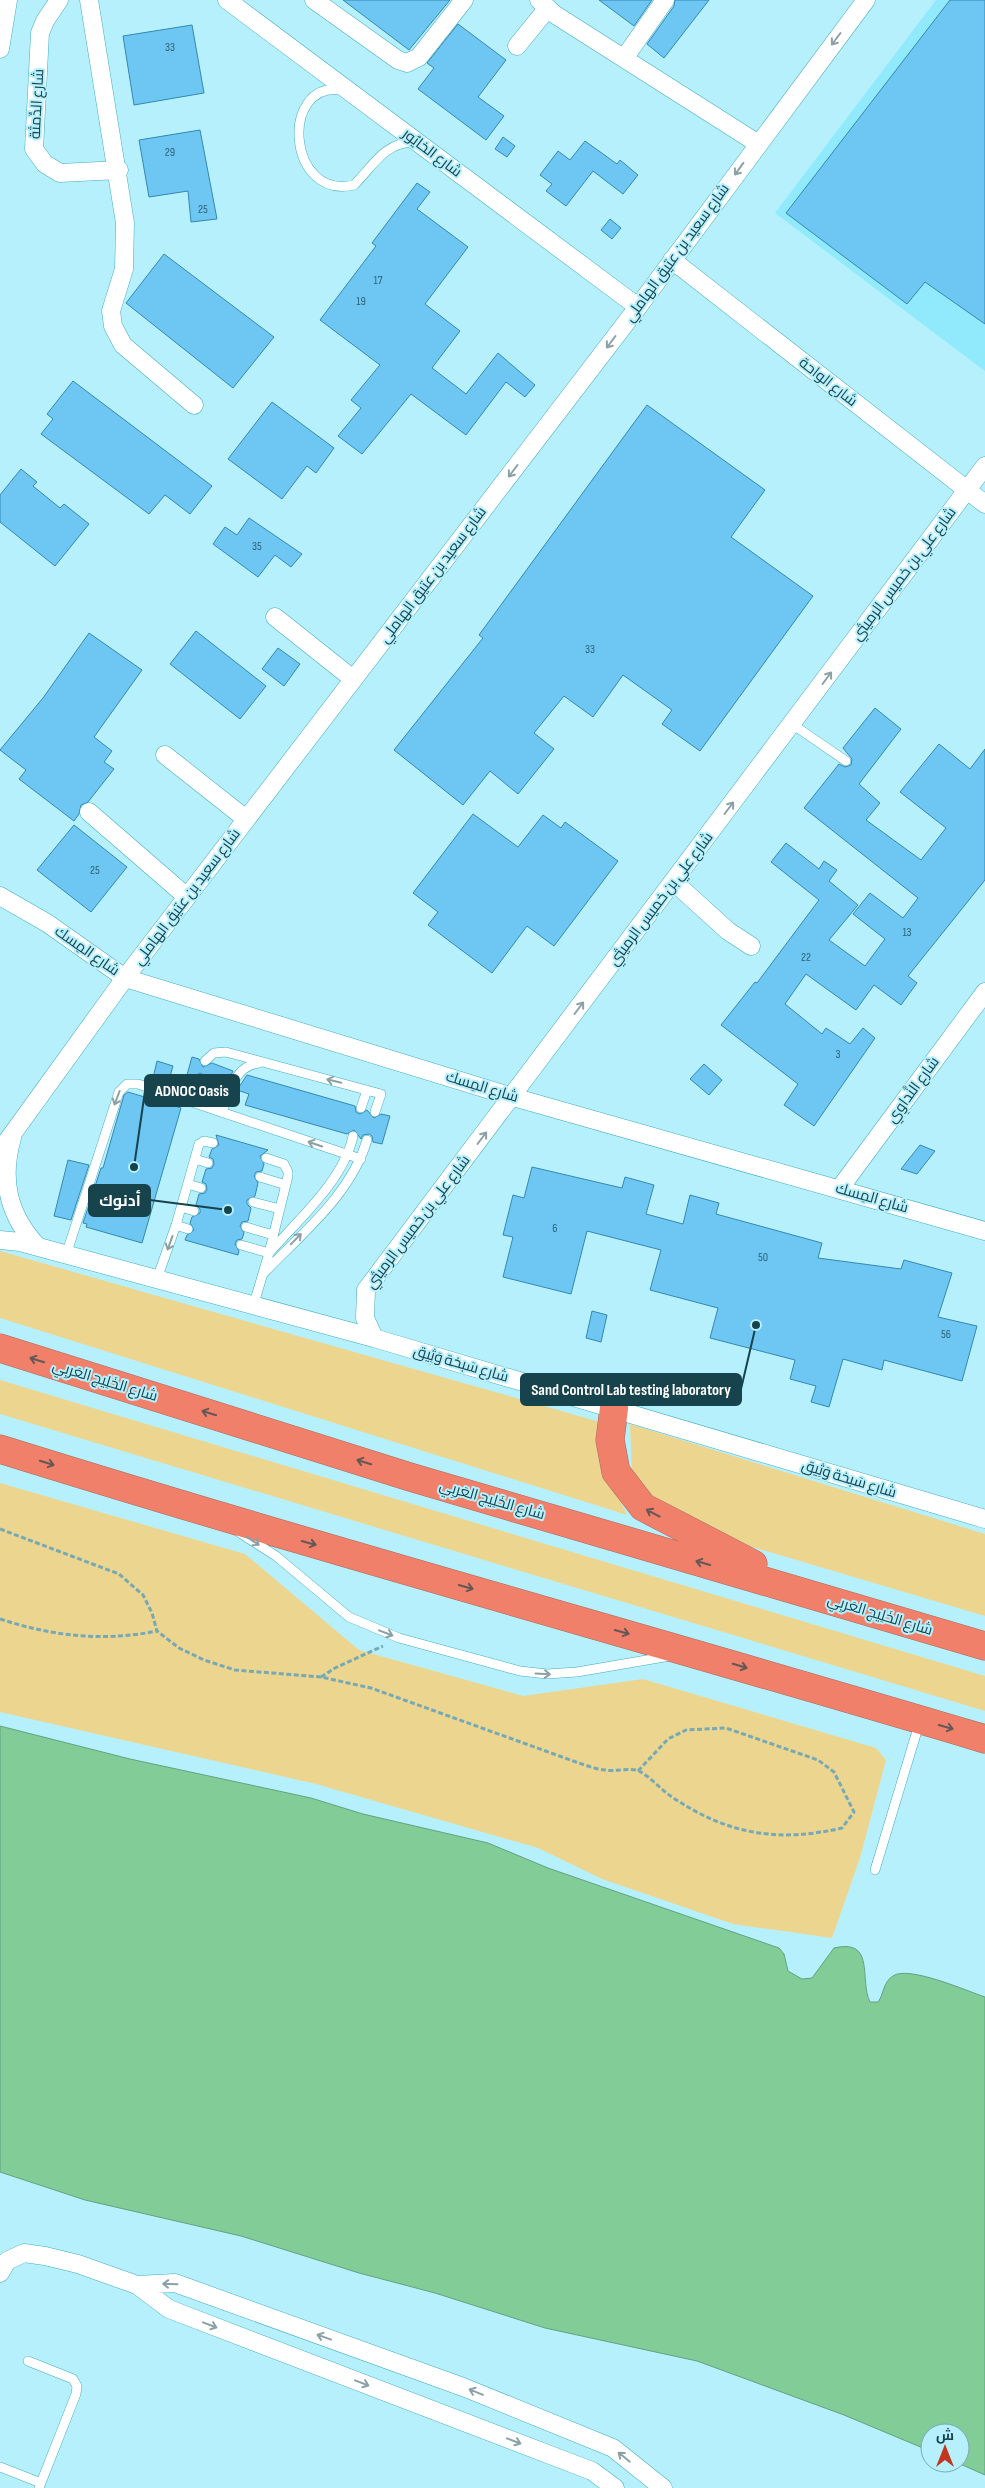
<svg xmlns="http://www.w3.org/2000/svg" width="985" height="2488" viewBox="0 0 985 2488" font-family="'Sofia Sans Condensed',Cairo,sans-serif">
  <rect width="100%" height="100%" fill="#b7f0fd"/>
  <path fill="#91e9fc" d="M936 0H985V371L775 213Z"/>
  <path fill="#ecd68f" d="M0 1251 600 1422 611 1481 627 1515 0 1318Z
    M0 1380 985 1676V1711L0 1414Z
    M630 1424 985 1534V1616L692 1529 648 1501 632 1476Z
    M0 1483 245 1554 359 1650 523 1696 643 1679 876 1748 886 1760 860 1858 832 1938 733 1924 602 1879 538 1848 316 1784 0 1712Z"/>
  <path fill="#81cc97" stroke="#61a380" d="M0 1726 130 1759 311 1798 363 1814 488 1843 548 1868 779 1948 784 1954 788 1971 802 1979 812 1978 834 1948C876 1938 859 1980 870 2002H878C884 1994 883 1982 893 1976 908 1965 967 1991 985 1997V2475L958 2463H960V2433H930V2451L844 2415 697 2361 545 2328 435 2293 359 2273 241 2236 85 2200 0 2172Z"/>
  <path fill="#6ec6f3" stroke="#3488b0" d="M343 0H450L409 50Z
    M599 0H652L634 26Z
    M675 0H709L664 58 647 44 674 6Z
    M950 0H985V324L925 282 907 304 786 213Z
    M458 24 506 60 478 97 504 116 486 140 418 89 434 68 427 63Z
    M192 25 204 93 134 105 123 36Z
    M200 130 217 219 191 222 188 191 149 197 139 140Z
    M503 137 515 146 507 157 495 149Z
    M585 141 617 164 620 160 638 175 623 194 593 171 566 206 546 191 552 184 540 175 558 151 570 160Z
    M417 183 430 192 417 209 468 247 425 304 460 331 432 368 466 394 498 353 535 385 525 397 506 382 466 435 411 394 362 454 338 436 361 408 351 400 380 365 320 320 376 246 372 243Z
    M610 219 621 228 612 239 601 230Z
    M164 254 274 337 233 388 126 303Z
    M73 381 212 486 190 514 165 495 149 514 41 434 53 419 47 414Z
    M272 402 334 448 316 473 307 466 282 499 228 459Z
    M647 405 765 490 731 537 813 596 700 751 662 724 672 710 623 675 593 717 564 696 534 733 554 749 518 794 490 771 463 805 394 750 483 638 479 635Z
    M21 469 37 482 33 486 60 508 64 504 89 524 55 566 0 522V495Z
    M249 518 302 554 291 567 275 555 258 577 213 544 225 527 237 535Z
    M196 631 266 686 240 719 170 664Z
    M89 633 142 670 94 737 112 751 104 762 114 769 88 802 81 805 79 814 74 821 19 779 26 770 0 750 43 698Z
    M278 648 300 664 284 686 262 669Z
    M875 708 901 729 859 784 880 803 866 820 921 860 946 828 900 792 939 744 970 769 985 749V880L908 976 917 983 901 1005 874 985 856 1010 806 974 785 1004 822 1034 826 1028 850 1044 863 1028 875 1038 814 1126 784 1105 798 1084 721 1025 755 982 757 983 819 900 771 862 786 843 819 869 824 861 837 870 829 881 858 905 829 940 865 966 885 939 853 914 870 893 903 918 918 898 804 808 839 764 845 767 851 765 852 759 843 748Z
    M473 814 518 847 543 815 561 828 565 822 618 861 554 946 527 926 492 973 428 925 438 912 413 893Z
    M74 825 127 867 91 912 37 870Z
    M192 1057 199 1059 203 1067 212 1063 233 1071 225 1087 205 1081 204 1075 200 1073 193 1077 187 1075Z
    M157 1061 173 1066 167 1087 152 1082Z
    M704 1064 722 1080 709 1095 690 1079Z
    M247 1075 355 1106 356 1112 360 1114 367 1110 374 1118 381 1114 390 1116 382 1144 373 1142 372 1136 369 1134 363 1135 361 1139 354 1130 347 1134 245 1105 249 1094 237 1090Z
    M128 1092 148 1098 149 1094 164 1099 163 1102 181 1108 142 1243 86 1227 87 1224 83 1223 101 1168H103L124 1095Z
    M216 1135 268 1150 260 1156 264 1164 262 1171 256 1172 254 1176 258 1183 255 1196 247 1200V1204L251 1208 248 1221 242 1222 240 1226 244 1233 242 1239 237 1240 235 1244 239 1251 238 1255 185 1240 187 1235 194 1230 190 1223 192 1217 200 1213V1209L196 1205 199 1194 205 1193 207 1189 206 1184 202 1182 206 1169 212 1168 214 1164 213 1159 209 1157 212 1149 219 1145Z
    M920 1145 935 1151 917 1174 901 1169Z
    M68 1160 89 1165 71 1220 54 1216Z
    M532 1167 622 1188 625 1177 654 1185 646 1214 683 1224 690 1195 719 1203 716 1214 822 1243 818 1258 901 1269 904 1260 952 1273 938 1317 977 1326 962 1381 884 1360 882 1370 843 1359 829 1407 811 1402 816 1386 790 1379 795 1360 710 1338 718 1308 650 1290 661 1250 587 1231 571 1294 503 1277 513 1237 503 1235 513 1195 524 1198Z
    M592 1311 607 1315 601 1342 586 1338Z"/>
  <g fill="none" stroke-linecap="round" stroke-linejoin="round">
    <defs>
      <path id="lane" d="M342 90C279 80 287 201 354 185 373 166 384 143 413 142
        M792 724 846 761
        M205 1061 214 1053 226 1052 381 1094 375 1112
        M192 1101 199 1079
        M361 1108 367 1090
        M222 1112C230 1092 234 1066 259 1063
        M195 1159 208 1163
        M260 1177 286 1185
        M188 1184 201 1188
        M253 1202 280 1209
        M181 1207 194 1211
        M176 1225 188 1229
        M246 1227 273 1235
        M241 1245 269 1253C298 1220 344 1180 353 1136
        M66 1255 119 1092 127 1084H138L361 1159
        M263 1274C301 1234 351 1195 367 1140
        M157 1279 176 1225 199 1144 204 1141 213 1143
        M253 1307 269 1253 288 1176V1172L284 1164 266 1158
        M240 1533 276 1556 349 1617 399 1638 520 1671 547 1674 577 1672 670 1656
        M875 1870 920 1721
        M28 2361 73 2379 77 2386 76 2394 39 2488
        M0 2467 41 2483"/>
      <path id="street" d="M59 0 45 21 40 33 34 149 45 164 60 173 119 170
        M89 0 125 223 124 269 111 311 113 326 123 345 194 405
        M227 0 638 307
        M314 0 398 60 407 63 419 57 464 0
        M539 0 554 14 757 143
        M517 46 547 9
        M0 49 8 0
        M625 57 665 0
        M672 260 985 504
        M275 617 353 679
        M165 755 246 819
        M89 812 187 897
        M674 882 728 931 751 946
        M0 896 47 923 125 978 513 1097 985 1231
        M12 1138C0 1180 8 1215 38 1247
        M0 1151 125 978 638 307 866 0
        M840 1188 985 992
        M0 1240 20 1242 374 1338 985 1519
        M374 1338 365 1318 366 1290 985 466
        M0 2273 7 2261 24 2253 45 2256 78 2264 137 2285 169 2309 592 2471 615 2488
        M137 2285 175 2283 463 2387 613 2448 663 2488"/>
      <path id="highway" d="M0 1348 410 1477 985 1646
        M614 1408 610 1440 616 1472 643 1507 753 1564
        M0 1449C327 1551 657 1641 985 1739"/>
    </defs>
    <use href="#lane" stroke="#41acc0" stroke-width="10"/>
    <use href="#street" stroke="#41acc0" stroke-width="19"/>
    <use href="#highway" stroke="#a46b60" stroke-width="29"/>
    <path stroke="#76a9b5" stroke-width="3" stroke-dasharray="5 2.5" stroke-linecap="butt" d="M0 1529 119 1574 143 1595 152 1613 157 1631 179 1648 204 1660 235 1670 321 1677 371 1688 576 1762C585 1765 595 1769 605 1770 615 1772 630 1767 639 1771 651 1777 661 1790 672 1797 727 1834 777 1843 842 1828L854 1812 834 1772 818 1760 726 1728 686 1730 668 1739 638 1771
      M0 1619C52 1636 103 1642 157 1631
      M321 1677 335 1668 383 1646"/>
    <use href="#lane" stroke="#fff" stroke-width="9"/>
    <use href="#street" stroke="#fff" stroke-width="18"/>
    <use href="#highway" stroke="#f0806a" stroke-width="28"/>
  </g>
  <defs><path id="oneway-shaft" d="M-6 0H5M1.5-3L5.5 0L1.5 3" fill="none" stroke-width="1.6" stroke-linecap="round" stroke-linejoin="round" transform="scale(1.25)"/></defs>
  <g stroke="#8ba1a6">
    <use href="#oneway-shaft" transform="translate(836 39) rotate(127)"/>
    <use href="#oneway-shaft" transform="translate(739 169) rotate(126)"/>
    <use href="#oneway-shaft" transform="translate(611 342) rotate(127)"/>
    <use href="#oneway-shaft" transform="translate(513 471) rotate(127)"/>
    <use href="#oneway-shaft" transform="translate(827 678) rotate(-53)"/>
    <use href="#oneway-shaft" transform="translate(729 808) rotate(-53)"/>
    <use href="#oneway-shaft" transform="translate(579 1008) rotate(-53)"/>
    <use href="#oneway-shaft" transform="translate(334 1081) rotate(-166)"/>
    <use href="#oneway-shaft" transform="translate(117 1098) rotate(111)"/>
    <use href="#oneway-shaft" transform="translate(482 1138) rotate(-53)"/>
    <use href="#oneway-shaft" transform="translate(315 1144) rotate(-161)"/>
    <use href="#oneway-shaft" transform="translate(296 1239) rotate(-46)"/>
    <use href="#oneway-shaft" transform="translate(170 1243) rotate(110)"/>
    <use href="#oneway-shaft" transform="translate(253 1541) rotate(33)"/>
    <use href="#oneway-shaft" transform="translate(386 1633) rotate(21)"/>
    <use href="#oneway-shaft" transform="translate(543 1674) rotate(3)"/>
    <use href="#oneway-shaft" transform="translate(170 2284) rotate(-178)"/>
    <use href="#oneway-shaft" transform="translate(210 2325) rotate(21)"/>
    <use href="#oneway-shaft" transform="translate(324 2337) rotate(-160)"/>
    <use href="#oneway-shaft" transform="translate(362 2383) rotate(21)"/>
    <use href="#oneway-shaft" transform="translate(476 2392) rotate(-158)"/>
    <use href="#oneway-shaft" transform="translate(514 2441) rotate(21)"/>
    <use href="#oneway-shaft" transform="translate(624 2457) rotate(-141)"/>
  </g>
  <g stroke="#635856">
    <use href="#oneway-shaft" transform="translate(37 1360) rotate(-163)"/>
    <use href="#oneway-shaft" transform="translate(209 1413) rotate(-163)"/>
    <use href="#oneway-shaft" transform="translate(364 1462) rotate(-163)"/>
    <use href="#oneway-shaft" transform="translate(47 1463) rotate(17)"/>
    <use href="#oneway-shaft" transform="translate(653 1513) rotate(-152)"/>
    <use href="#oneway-shaft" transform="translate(309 1543) rotate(16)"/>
    <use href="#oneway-shaft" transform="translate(703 1563) rotate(-164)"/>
    <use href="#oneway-shaft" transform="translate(466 1587) rotate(16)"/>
    <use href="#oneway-shaft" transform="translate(622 1632) rotate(16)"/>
    <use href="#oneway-shaft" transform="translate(740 1666) rotate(17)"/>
    <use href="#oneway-shaft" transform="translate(946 1727) rotate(16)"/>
  </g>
  <g text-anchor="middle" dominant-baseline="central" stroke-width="4" stroke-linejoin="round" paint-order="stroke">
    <g font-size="12" fill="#2d6476">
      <text x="170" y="47">33</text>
      <text x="170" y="152">29</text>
      <text x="203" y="209">25</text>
      <text x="378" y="280">17</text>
      <text x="361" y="301">19</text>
      <text x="257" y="546">35</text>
      <text x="590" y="649">33</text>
      <text x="95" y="870">25</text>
      <text x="907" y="932">13</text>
      <text x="806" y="957">22</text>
      <text x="838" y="1054">3</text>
      <text x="555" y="1228">6</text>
      <text x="763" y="1257">50</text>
      <text x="946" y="1334">56</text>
    </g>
    <g font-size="15" fill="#17434c" stroke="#b7f0fd">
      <text transform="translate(37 104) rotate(-87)">شارع الدِّمثة</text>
      <text transform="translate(432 153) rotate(37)">شارع الخايُور</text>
      <text transform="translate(677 253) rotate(-54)">شارع سعيد بن عتيق الهاملي</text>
      <text transform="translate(828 382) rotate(38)">شارع الواحة</text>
      <text transform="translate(904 574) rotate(-53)">شارع علي بن خميس الرميثي</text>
      <text transform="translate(433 575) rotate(-53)">شارع سعيد بن عتيق الهاملي</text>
      <text transform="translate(187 897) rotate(-53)">شارع سعيد بن عتيق الهاملي</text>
      <text transform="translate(661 899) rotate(-53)">شارع علي بن خميس الرميثي</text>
      <text transform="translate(87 951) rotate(35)">شارع المِسك</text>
      <text transform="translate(482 1087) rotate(17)">شارع المِسك</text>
      <text transform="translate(913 1090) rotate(-54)">شارع النَّداوِي</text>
      <text transform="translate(872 1198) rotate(16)">شارع المِسك</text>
      <text transform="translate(418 1222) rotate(-53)">شارع علي بن خميس الرميثي</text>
      <text transform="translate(461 1364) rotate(16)">شارع سَبخة وَثِيق</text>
      <text transform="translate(105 1381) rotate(17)">شارع الخَلِيج العَربِي</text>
      <text transform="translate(849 1479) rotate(17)">شارع سَبخة وَثِيق</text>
      <text transform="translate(492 1500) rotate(16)">شارع الخَلِيج العَربِي</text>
      <text transform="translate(880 1615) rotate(17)">شارع الخَلِيج العَربِي</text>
    </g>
  </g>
  <path fill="none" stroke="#17434c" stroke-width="2" d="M134 1167L145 1091M228 1210L150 1200M756 1325L741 1389"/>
  <g fill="#17434c" stroke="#b7f0fd" stroke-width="2">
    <circle cx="134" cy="1167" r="5"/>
    <circle cx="228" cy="1210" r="5"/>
    <circle cx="756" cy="1325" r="5"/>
  </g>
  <g fill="#17434c" stroke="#17434c" stroke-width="2">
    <rect x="145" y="1075" width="94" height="31" rx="5"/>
    <rect x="89" y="1185" width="61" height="31" rx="5"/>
    <rect x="521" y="1374" width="220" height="31" rx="5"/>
  </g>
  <g font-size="16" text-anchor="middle" font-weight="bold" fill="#fff">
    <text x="192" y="1096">ADNOC Oasis</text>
    <text x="120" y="1206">أدنوك</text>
    <text x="631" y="1395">Sand Control Lab testing laboratory</text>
  </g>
  <g transform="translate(945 2448)"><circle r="24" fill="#b7f0fd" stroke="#77abb6"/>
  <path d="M0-4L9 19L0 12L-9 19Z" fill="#c1361d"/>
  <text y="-8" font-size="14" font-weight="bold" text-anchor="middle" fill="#17434c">ش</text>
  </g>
</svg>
